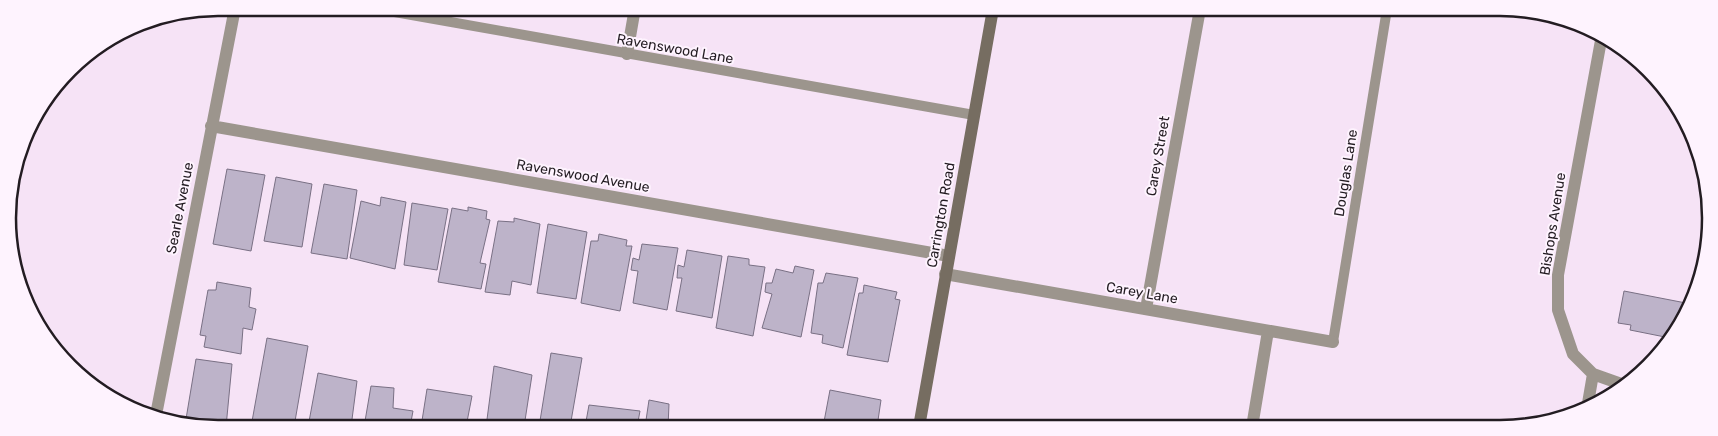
<svg xmlns="http://www.w3.org/2000/svg" width="1718" height="436" viewBox="0 0 1718 436" font-family="Rubik,sans-serif">
  <rect width="100%" height="100%" fill="#f6e3f6"/>
  <path fill="#bdb3c9" stroke="#797084" d="M227 169 265 175 251 251 213 244Z
    M276 177 312 184 302 247 264 241Z
    M324 184 357 190 347 259 311 253Z
    M381 197 406 202 395 269 350 258 361 201 380 206Z
    M412 203 448 209 437 270 404 265Z
    M468 207 487 211 486 219 490 220 480 263 486 264 481 289 438 282 452 208 468 211Z
    M514 218 540 224 531 285 512 281 510 295 485 292 498 221 514 222Z
    M548 224 587 232 576 299 537 293Z
    M599 234 627 240 626 246H632L620 311 581 303 591 241H598Z
    M642 244 678 248 667 310 633 303 638 271 631 270 633 258 639 260Z
    M687 250 722 256 712 318 676 311 682 278H677L678 265 684 267Z
    M728 256 749 259V265L765 267 753 336 716 328Z
    M795 266 814 270 801 337 762 328 772 294 765 292 766 283H772L776 269 793 273Z
    M826 273 858 278 843 348 822 343 823 335 811 333 818 283H823Z
    M217 282 251 288 249 307 256 309 252 330 243 328 241 354 204 347 206 336 200 335 208 290H216Z
    M864 285 897 292 895 299 900 300 888 362 847 355 859 293H863Z
    M1624 291 1691 304 1689 311 1670 338 1630 330 1631 325 1618 323Z
    M267 338 308 346 294 427H251Z
    M551 353 582 358 570 427H539Z
    M196 359 232 364 226 427H190L185 425Z
    M494 366 532 375 524 427H486Z
    M318 373 357 381 351 427H308Z
    M371 386 394 388 393 408 413 411 410 427H364Z
    M427 389 472 396 466 427H421Z
    M830 390 881 400 877 427H823Z
    M649 400 669 404 668 427H645Z
    M589 405 640 411 637 427H585Z"/>
  <g fill="none" stroke-linecap="round" stroke-linejoin="round">
    <path stroke="#9c958d" stroke-width="10" d="M372 8 974 115
      M1333 342 1387 9"/>
    <path stroke="#9c958d" stroke-width="12" d="M1602 35 1558 275V310L1573 354 1593 374 1624 385
      M627 54 635 8
      M211 126 949 256
      M945 274 1333 342
      M1146 309 1200 9
      M1587 409 1593 374
      M156 415 235 8
      M1252 427 1268 331"/>
    <path stroke="#766d61" stroke-width="12" d="M919 427 993 9"/>
  </g>
  <g text-anchor="middle" dominant-baseline="central" stroke-width="4" stroke-linejoin="round" paint-order="stroke">
    <g font-size="14" fill="#231c22" stroke="#fef3fe">
      <text transform="translate(675 49) rotate(10)">Ravenswood Lane</text>
      <text transform="translate(1158 156) rotate(-80)">Carey Street</text>
      <text transform="translate(1346 173) rotate(-81)">Douglas Lane</text>
      <text transform="translate(583 176) rotate(10)">Ravenswood Avenue</text>
      <text transform="translate(180 208) rotate(-79)">Searle Avenue</text>
      <text transform="translate(941 215) rotate(-80)">Carrington Road</text>
      <text transform="translate(1553 224) rotate(-81)">Bishops Avenue</text>
      <text transform="translate(1142 293) rotate(10)">Carey Lane</text>
    </g>
  </g>
  <path d="M0 0H1718V436H0ZM218 16H1500A202 202 0 0 1 1702 218V218A202 202 0 0 1 1500 420H218A202 202 0 0 1 16 218V218A202 202 0 0 1 218 16Z" fill="#fef3fe" fill-rule="evenodd"/>
  <path fill="none" stroke="#231c22" stroke-width="2.5" d="M218 16H1500A202 202 0 0 1 1702 218V218A202 202 0 0 1 1500 420H218A202 202 0 0 1 16 218V218A202 202 0 0 1 218 16Z"/>
</svg>
